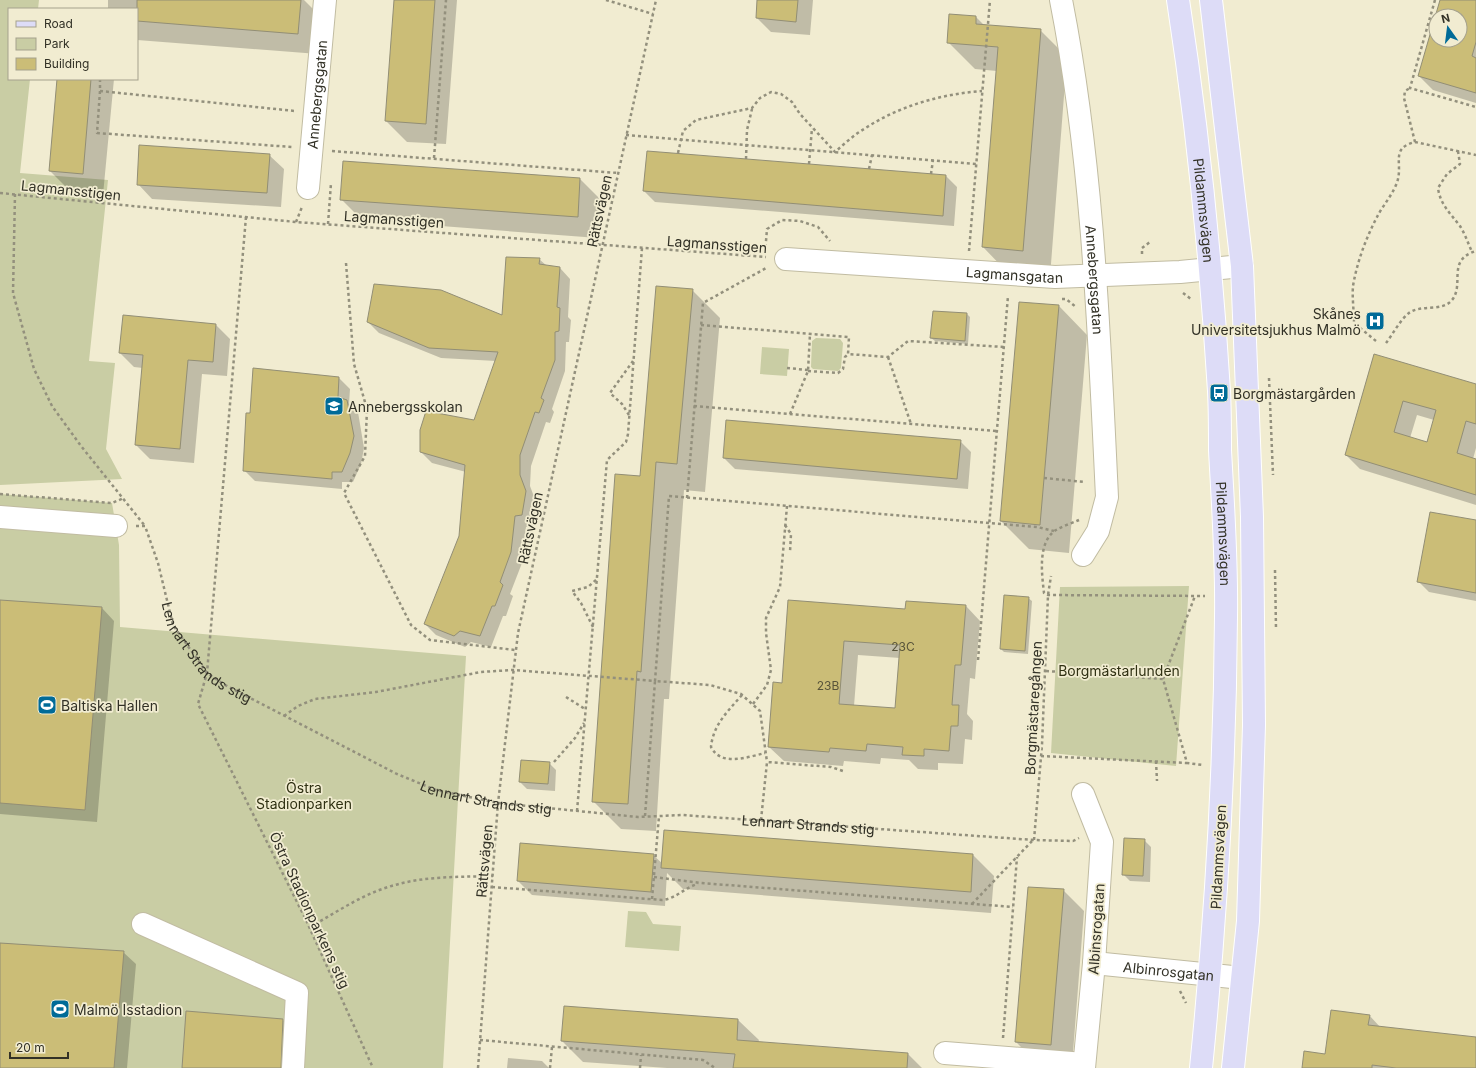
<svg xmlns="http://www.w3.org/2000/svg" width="1476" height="1068" viewBox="0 0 1476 1068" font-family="Inter,sans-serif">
  <rect width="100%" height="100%" fill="#f1ecd1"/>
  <path fill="#c9cda4" d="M0 0H39L38 9H9V79H30L20 173 108 180 89 361 115 363 106 449 122 479 0 485Z
    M816 338 840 339 843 343 841 368 838 371 813 369 811 367 812 341Z
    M762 347 789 349 787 376 760 374Z
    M0 494 112 503 119 545 120 627 466 656 443 1068H0Z
    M1189 586 1176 766 1051 753 1060 587Z
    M628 911 646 912 653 924 681 926 679 951 625 947Z"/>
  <path fill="#0003" fill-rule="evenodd" d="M108 0H304L321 17 318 54 137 40V9H108Z
    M395 0H457L446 144 407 142 386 121Z
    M758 0H813L810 35 771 32 757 18Z
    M1441 0H1476V103L1433 90 1419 76 1436 18V40H1460V16H1437Z
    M950 15 976 17 985 26 1040 30 1067 57 1050 277 1009 274 983 247 997 71 975 69 948 42Z
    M58 79H114L103 195 71 192 50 171Z
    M269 155 284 169 281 207 152 199 138 184Z
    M344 162 580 179 601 200 598 238 362 220 341 199Z
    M946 176 957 187 954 226 655 202 644 191Z
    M539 259 547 266 560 268 570 279 568 317 571 320 569 342H566L565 371 552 409 554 412 550 423 546 422 531 466 530 486 536 502 533 525 526 527 522 563 510 594 513 596 506 616H503L491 647 471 642 465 647 436 635 425 624 460 537 466 472 432 463 421 452 474 421 496 361 441 358 379 333 368 322 503 316Z
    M692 290 720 318 705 492 684 490 669 699H664L656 831 621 829 593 801 640 477Z
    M1059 306 1087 335 1069 553 1029 549 1001 521Z
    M967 314 970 317 968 344 935 341 931 338Z
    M216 325 230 339 227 376 202 374 194 463 150 459 136 445 143 368 134 367 120 353Z
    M1374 355 1476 385V448L1473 459 1476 460V505L1360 469 1346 455ZM1417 415 1434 420 1427 443 1410 438Z
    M339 378 350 389 349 404 358 412 364 448 361 464 353 482H342V489L255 481 244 470Z
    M960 441 971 452 968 489 735 469 724 458Z
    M1476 524V601L1429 592 1418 581Z
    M1028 598 1032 601 1028 654 1004 652 1001 649Z
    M0 601 102 608 114 621 97 822 0 814Z
    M789 601 906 610 966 606 980 621 975 679 970 678 967 714 973 721 972 740 965 739 963 764 938 763V770L918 769 909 760 881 758 880 764 844 761 843 766 784 761 769 747 783 684ZM858 655 900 658 896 710 854 706Z
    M549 763 556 770 555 791 527 789 520 782Z
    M665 831 973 855 994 876 991 913 683 889 667 873 665 906 532 895 518 881 653 855 663 864Z
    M1144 840 1151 847 1150 882 1130 881 1123 874Z
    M1063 890 1084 911 1072 1065 1037 1063 1016 1042Z
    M0 943 123 952 136 964 127 1068H0Z
    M1369 1015 1381 1028 1476 1038V1068H1303L1326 1055Z
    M283 1020 295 1032 293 1068H183Z
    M738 1020 759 1040 758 1043 908 1054 922 1068H667L583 1062 562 1041Z
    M508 1058 542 1061 549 1068H507Z"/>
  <path fill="#cbbd77" stroke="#928e75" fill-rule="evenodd" d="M137 0H301L298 34 137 21Z
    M394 0H435L426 124 385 121Z
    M757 0H798L796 22 756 18Z
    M1440 0H1476V42L1472 56 1476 58V93L1418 76ZM1436 16H1460V40H1436Z
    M949 14 976 16V24L1041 29 1023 251 982 247 998 47 947 43Z
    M57 79H91L83 174 49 171Z
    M139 145 270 154 267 193 137 185Z
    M647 151 946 175 943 216 643 191Z
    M343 161 580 178 578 217 340 200Z
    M506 257 540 258 539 264 560 267 557 307 560 308 559 331 555 332V360L541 398 544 400 539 413 535 412 520 455V475L526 491 522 515 515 516 511 552 500 582 503 585 495 606H492L480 636 460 631 454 636 424 624 459 536 465 465 420 452V430L426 411 474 420 498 352 429 348 367 322 374 284 441 290 502 315Z
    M656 286 693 289 677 464 656 462 641 672 637 671 628 804 592 802 615 474 640 476Z
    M1019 302 1059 305 1040 525 1000 521Z
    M933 311 967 313 965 341 930 338Z
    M123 315 216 324 213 362 188 360 180 449 135 445 143 355 119 353Z
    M1374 354 1476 384V424L1466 421 1457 453 1476 459V495L1345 455ZM1403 401 1436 410 1427 442 1394 432Z
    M253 368 339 377 338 397 347 400 354 436 350 453 342 472H332V479L243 471 246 413H250Z
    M726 420 961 440 957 479 723 458Z
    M1430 512 1476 520V593L1417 582Z
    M1004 595 1029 597 1025 651 1000 649Z
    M0 600 102 607 85 810 0 803Z
    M788 600 905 609 906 601 966 605 961 665H955L952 705H959L958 726H951L949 751 924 749V756L902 755 903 747 867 744 866 751 830 748 829 752 768 747 773 682 782 683ZM844 641 900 645 895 708 839 704Z
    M521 760 550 762 548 784 519 782Z
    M664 830 973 854 971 892 661 868Z
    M1124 838 1145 839 1143 876 1122 875Z
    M520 843 654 854 651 892 517 881Z
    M1028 887 1064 889 1051 1045 1015 1042Z
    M0 943 124 951 114 1068H0Z
    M564 1006 738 1019 737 1040 908 1053 907 1068H733L735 1054 561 1041Z
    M1331 1010 1370 1015 1368 1025 1476 1037V1068H1396L1372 1065V1068H1302L1304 1051 1325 1054Z
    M186 1011 283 1019 281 1068H182Z"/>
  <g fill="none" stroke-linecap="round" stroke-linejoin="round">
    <defs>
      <g id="minor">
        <path id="s2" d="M1061 0C1093 163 1099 331 1107 497L1098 531 1083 555"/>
        <path id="s3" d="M308 188 325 0"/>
        <path id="s4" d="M786 259 1055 277 1180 272 1242 266"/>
        <path d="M0 517 116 526"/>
        <path d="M1083 794 1102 842 1094 963 1084 1068"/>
        <path d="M143 924 297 993 293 1068"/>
        <path id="s5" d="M1094 963 1242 978"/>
        <path d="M945 1053 1084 1064"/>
      </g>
      <g id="major">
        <path id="s6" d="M1178 0C1198 130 1211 260 1219 391 1220 410 1220 430 1220 450 1223 506 1227 561 1226 617 1225 768 1216 918 1201 1068"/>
        <path d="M1211 0 1242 266 1252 517 1254 725 1248 921 1233 1068"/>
      </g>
    </defs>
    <use href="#minor" stroke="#c1bca2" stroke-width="24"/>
    <use href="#major" stroke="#fff" stroke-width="24"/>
    <g stroke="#93907d" stroke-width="2.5" stroke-dasharray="3 3" stroke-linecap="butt">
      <path d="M606 0 653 14"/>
      <path d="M1435 0 1410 88 1476 107"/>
      <path d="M100 79V91L295 111"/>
      <path d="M100 91 97 133 292 147"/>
      <path d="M626 135 976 164"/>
      <path d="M1415 142 1476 155"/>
      <path d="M332 151 618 173"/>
      <path d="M1458 151 1460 164 1447 174 1438 188C1440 204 1450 213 1460 226 1465 234 1468 243 1472 252"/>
      <path d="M678 153 683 131 696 120 752 108 760 98 771 92 781 94 792 102 800 114 835 152C844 144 854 135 864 129 899 106 941 94 982 91"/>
      <path d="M434 158 446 0"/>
      <path d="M746 159 747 130 752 109"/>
      <path d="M809 164 812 128"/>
      <path d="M869 169 872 155"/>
      <path d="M931 174 933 160"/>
      <path d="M0 193 296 222 766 257"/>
      <path d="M15 194 13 293 34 369 52 406 81 446 145 526"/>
      <path d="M246 217 207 673 198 704 306 920 373 1068"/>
      <path d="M296 222 302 207"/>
      <path d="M328 224 331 183"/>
      <path d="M969 251 990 0"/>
      <path d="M765 253 767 229 782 220 800 221 818 227 830 241"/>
      <path d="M1142 254V248L1150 242"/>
      <path d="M346 263 354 364 367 409 365 456 344 493 411 625 430 640 515 650"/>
      <path d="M1183 293 1191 299"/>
      <path d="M1062 299H1066L1076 307"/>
      <path d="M701 325 849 337 848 354 888 357 908 341 1004 347"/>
      <path d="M1376 341 1354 323C1354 311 1352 298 1353 286 1357 262 1366 238 1377 217 1383 205 1395 192 1398 179 1402 162 1391 148 1415 142L1404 98 1405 91 1410 88"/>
      <path d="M1386 343C1393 334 1400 320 1409 313 1421 304 1443 312 1452 300 1465 284 1446 260 1476 251"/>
      <path d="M888 357 911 424"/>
      <path d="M787 368 808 370"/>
      <path d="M808 371 838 373 843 369 845 357 848 354"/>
      <path d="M1269 378 1273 475"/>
      <path d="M694 406 996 431"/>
      <path d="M790 414 808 371 810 334"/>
      <path d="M629 415 622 404 610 393 633 361"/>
      <path d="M1044 478 1085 482"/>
      <path d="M0 494 112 503 124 498"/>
      <path d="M687 498 703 303 768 267"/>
      <path d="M1079 520C1072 523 1063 526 1056 530 1037 542 1042 575 1044 593L1048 595 1205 596"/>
      <path d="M785 525 791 534 790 552"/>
      <path id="s1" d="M136 526H145L158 563 173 625 207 673 225 685 397 774 436 790 498 803 638 817 682 815 1034 840 1073 841 1079 838"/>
      <path d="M1275 570 1276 629"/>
      <path d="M593 627 581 603 572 591 588 587 597 579"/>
      <path d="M978 660 1008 296"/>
      <path d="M1046 671 1163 679 1187 763 1203 765"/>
      <path d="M1163 679 1195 596"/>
      <path d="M742 695C728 711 713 725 711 747 721 767 748 757 765 753"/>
      <path d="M566 697 585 709"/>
      <path d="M753 704 767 685 771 670 766 633V618L780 587 787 506"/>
      <path d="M284 716 298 706 315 699 376 692 481 672 513 670 655 681 669 496 1037 527 1054 531"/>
      <path d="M1041 756 1187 763"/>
      <path d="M1156 761 1157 781"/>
      <path d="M554 762 575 738 584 723"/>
      <path d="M577 811 607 460 626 442 628 434 642 248"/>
      <path d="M645 816 655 681 710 685 741 694 760 711 767 762"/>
      <path d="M761 820 767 762 831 767 843 771"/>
      <path d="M1034 840 1042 745 1048 595 1051 576"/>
      <path d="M654 877 701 883 1013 907"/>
      <path d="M492 887 662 900C676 899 685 887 698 884"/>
      <path d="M652 899 659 816"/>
      <path d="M972 904 1033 840"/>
      <path d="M310 927C337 912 364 893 395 885 426 876 460 877 493 876"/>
      <path d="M1180 991 1186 1003"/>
      <path d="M1003 1038 1017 857"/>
      <path d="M480 1040 703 1060 715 1068"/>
      <path d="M478 1068 498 803 518 633 656 0"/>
      <path d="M550 1068 552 1047"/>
      <path d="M640 1068 641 1055"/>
    </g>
    <use href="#minor" stroke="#fff" stroke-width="22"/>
    <use href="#major" stroke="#dddcf7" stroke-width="22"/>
  </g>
  <defs>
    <symbol id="hospital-square" viewBox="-11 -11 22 22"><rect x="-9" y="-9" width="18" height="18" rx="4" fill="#006b98" stroke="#f1ecd1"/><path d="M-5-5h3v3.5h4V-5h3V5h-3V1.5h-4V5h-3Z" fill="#fff"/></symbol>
    <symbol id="bus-square" viewBox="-11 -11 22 22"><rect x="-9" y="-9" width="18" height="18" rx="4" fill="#006b98" stroke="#f1ecd1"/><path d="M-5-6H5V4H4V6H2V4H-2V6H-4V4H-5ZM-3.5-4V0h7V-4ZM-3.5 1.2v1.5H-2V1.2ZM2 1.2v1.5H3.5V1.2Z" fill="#fff"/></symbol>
    <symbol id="school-square" viewBox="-11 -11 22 22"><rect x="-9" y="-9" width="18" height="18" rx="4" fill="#006b98" stroke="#f1ecd1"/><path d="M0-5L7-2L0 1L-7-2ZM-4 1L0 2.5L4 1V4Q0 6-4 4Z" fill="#fff"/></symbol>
    <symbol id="stadium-square" viewBox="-11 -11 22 22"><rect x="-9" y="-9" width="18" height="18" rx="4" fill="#006b98" stroke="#f1ecd1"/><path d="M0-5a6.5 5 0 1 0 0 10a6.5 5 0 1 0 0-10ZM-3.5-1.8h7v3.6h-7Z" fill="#fff"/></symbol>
  </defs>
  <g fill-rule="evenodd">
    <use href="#hospital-square" x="1364" y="310" width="22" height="22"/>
    <use href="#bus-square" x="1208" y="382" width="22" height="22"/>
    <use href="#school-square" x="323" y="395" width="22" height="22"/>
    <use href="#stadium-square" x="36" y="694" width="22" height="22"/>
    <use href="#stadium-square" x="49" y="998" width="22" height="22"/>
  </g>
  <g text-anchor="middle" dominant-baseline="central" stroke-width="3.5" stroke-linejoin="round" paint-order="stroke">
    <g font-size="12" fill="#58543a">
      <text x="903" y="646">23C</text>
      <text x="828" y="685">23B</text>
    </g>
    <g font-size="14" fill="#323126" stroke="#f1ecd1">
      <text stroke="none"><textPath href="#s3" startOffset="94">Annebergsgatan</textPath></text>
      <text transform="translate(71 190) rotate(6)">Lagmansstigen</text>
      <text stroke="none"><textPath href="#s6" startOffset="212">Pildammsvägen</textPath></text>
      <text transform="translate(599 211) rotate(-78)">Rättsvägen</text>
      <text transform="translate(394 219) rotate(4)">Lagmansstigen</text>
      <text transform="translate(717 244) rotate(4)">Lagmansstigen</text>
      <text stroke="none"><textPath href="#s4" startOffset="229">Lagmansgatan</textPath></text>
      <text stroke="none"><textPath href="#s2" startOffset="282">Annebergsgatan</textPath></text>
      <text transform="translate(530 528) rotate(-78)">Rättsvägen</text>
      <text stroke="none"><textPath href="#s6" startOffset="536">Pildammsvägen</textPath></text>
      <text stroke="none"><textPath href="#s1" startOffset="155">Lennart Strands stig</textPath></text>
      <text transform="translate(1033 708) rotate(-87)">Borgmästaregången</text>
      <text stroke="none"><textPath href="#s1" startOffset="479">Lennart Strands stig</textPath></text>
      <text stroke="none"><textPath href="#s1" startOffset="803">Lennart Strands stig</textPath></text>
      <text transform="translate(1218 857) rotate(-87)">Pildammsvägen</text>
      <text transform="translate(484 861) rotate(-85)">Rättsvägen</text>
      <text transform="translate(310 910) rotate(65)">Östra Stadionparkens stig</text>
      <text transform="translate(1096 929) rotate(-86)">Albinsrogatan</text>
      <text stroke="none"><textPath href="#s5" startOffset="75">Albinrosgatan</textPath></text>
    </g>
    <g font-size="14" fill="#323126" stroke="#f1ecd1" text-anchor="start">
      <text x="1361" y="313" text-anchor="end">Skånes<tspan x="1361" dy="16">Universitetsjukhus Malmö</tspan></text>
      <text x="1233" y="393">Borgmästargården</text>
      <text x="348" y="406">Annebergsskolan</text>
      <text x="61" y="705">Baltiska Hallen</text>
      <text x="74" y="1009">Malmö Isstadion</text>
    </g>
    <g font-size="14" fill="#303113" stroke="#f1ecd1">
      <text x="1119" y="670">Borgmästarlunden</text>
      <text x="304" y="787">Östra<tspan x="304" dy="16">Stadionparken</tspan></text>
    </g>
  </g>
  <rect x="8" y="8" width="130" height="72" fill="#f1ecd1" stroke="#a5a18d"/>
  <rect x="16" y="21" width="20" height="6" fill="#dddcf7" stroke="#a5a18d"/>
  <text x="44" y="28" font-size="12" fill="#323126">Road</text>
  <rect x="16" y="38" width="20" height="12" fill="#c9cda4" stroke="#a5a18d"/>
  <text x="44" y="48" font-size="12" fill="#323126">Park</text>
  <rect x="16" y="58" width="20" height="12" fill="#cbbd77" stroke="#a5a18d"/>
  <text x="44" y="68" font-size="12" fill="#323126">Building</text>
  <g transform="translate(1448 28) rotate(346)"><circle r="19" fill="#f1ecd1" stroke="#a5a18d"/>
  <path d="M0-3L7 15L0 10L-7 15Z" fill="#006b98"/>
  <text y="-6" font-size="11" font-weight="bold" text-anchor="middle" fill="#323126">N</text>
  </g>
  <path d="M10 1052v6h58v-6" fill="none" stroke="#323126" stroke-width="2"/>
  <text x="16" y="1052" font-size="12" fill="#323126" stroke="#f1ecd1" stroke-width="3" paint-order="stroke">20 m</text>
</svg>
